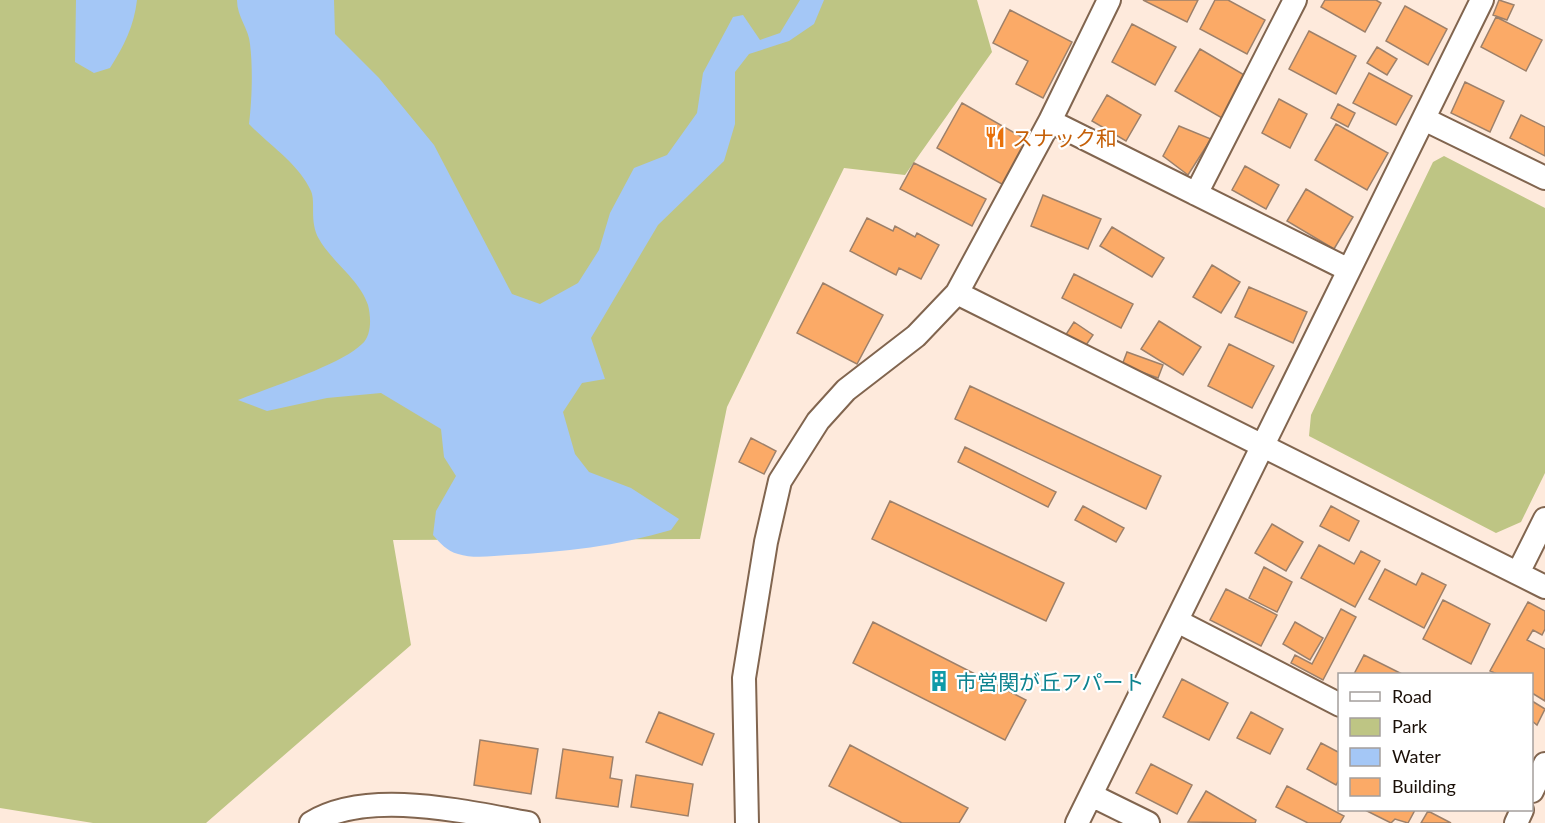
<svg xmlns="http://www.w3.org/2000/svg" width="1545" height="823" viewBox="0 0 1545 823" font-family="Lato,'Noto Sans JP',sans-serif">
  <rect width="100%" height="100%" fill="#feeadc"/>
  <path fill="#bec584" d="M0 0H977L992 52 905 175 844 168 727 407 700 539 393 540 411 645 206 823H93L0 808Z
    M1444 156 1545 208V473L1521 522 1496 533 1309 436 1311 415 1433 162Z"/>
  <path fill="#a4c7f6" d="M76 0H137C134 26 124 46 110 68L94 73 75 62Z
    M237 0H334L335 34 379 78 434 145 512 294 540 304 578 283 599 250 610 213 634 168 667 155 697 113 703 73 733 17 743 15 760 40 780 33 800 0H824L814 24 789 41 749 54 735 72V124L724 161 658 225 591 338 605 379 582 383 563 412 575 454 589 472 631 488 679 519 671 530C617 546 564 552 508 555 493 556 473 559 458 554 447 551 440 543 433 535L436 511 456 476 444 457 441 429 381 393 327 398 267 411 238 400C268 388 341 365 362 344 372 335 371 317 368 305 360 280 332 262 319 239 309 221 316 203 311 191 299 164 269 145 249 124 252 100 253 68 250 44 249 29 237 17 237 0Z"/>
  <path fill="#fbaa67" stroke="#9d806a" stroke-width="1.5" d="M1143 0H1198L1187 22Z
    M1215 0H1228L1265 20 1247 54 1200 29Z
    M1325 0H1376L1381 3 1365 32 1321 7Z
    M1499 0 1514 5 1507 20 1493 15Z
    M1405 6 1447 29 1428 65 1386 41Z
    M1010 10 1072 42 1043 98 1016 84 1028 61 993 43Z
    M1496 17 1542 40 1526 71 1481 47Z
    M1132 24 1176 47 1155 85 1112 62Z
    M1309 31 1356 56 1336 94 1289 69Z
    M1377 47 1397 59 1387 75 1367 63Z
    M1200 49 1246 76 1222 118 1175 91Z
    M1369 73 1412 96 1396 125 1353 103Z
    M1465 82 1504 101 1490 132 1451 113Z
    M1107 95 1141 115 1126 141 1092 121Z
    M1279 99 1307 114 1290 148 1262 133Z
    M962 103 1034 144 1009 188 937 148Z
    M1338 104 1355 113 1348 127 1331 118Z
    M1521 115 1545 127V156L1510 138Z
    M1336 124 1388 153 1367 190 1315 160Z
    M1179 126 1211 139 1188 175 1163 156Z
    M914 163 986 199 972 226 900 189Z
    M1245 166 1279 185 1266 209 1232 190Z
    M1306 189 1353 217 1334 249 1287 221Z
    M1043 195 1101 219 1088 249 1031 226Z
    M867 218 893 231 895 226 915 237 917 233 939 245 921 279 899 268 896 275 850 251Z
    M1112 227 1164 258 1152 277 1100 246Z
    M1212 265 1240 282 1221 313 1193 297Z
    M1074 274 1133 304 1121 328 1062 298Z
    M823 283 883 315 857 364 797 333Z
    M1249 287 1307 312 1293 343 1235 317Z
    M1159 321 1201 347 1183 375 1141 349Z
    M1074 322 1093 335 1084 348 1065 336Z
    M1229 344 1274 366 1252 408 1208 386Z
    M1127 352 1163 365 1158 378 1122 365Z
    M970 386 1161 476 1146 509 955 419Z
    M751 438 776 451 764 474 739 462Z
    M965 447 1056 492 1048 507 958 462Z
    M890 501 1064 583 1046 621 872 539Z
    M1083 506 1124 528 1116 542 1075 520Z
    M1331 506 1359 521 1349 541 1320 526Z
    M1272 524 1303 542 1286 571 1255 553Z
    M1319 545 1354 564 1361 551 1380 561 1355 607 1301 578Z
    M1264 567 1292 582 1277 612 1249 598Z
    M1385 569 1416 585 1422 573 1446 585 1424 628 1369 599Z
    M1226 589 1277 615 1261 646 1210 620Z
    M1443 600 1490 624 1471 664 1423 639Z
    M1528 602 1545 611V629L1542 635 1533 630 1527 640 1545 649V701L1532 693V674H1497L1490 671Z
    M1341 609 1356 617 1323 680 1291 663 1295 655 1312 664Z
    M873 622 1026 700 1005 740 853 663Z
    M1295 622 1323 638 1310 660 1283 644Z
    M1364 655 1402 674H1354Z
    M1182 679 1228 703 1209 740 1163 717Z
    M1532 701 1545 709 1537 725 1532 721Z
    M659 712 714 734 702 765 646 742Z
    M1251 712 1283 729 1270 754 1237 738Z
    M480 740 538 749 531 794 474 785Z
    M1321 743 1340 753V778L1336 785 1307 769Z
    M850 745 968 808 959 823H902L829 786Z
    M563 749 613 757 610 778 622 780 618 807 556 798Z
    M1151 764 1192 785 1177 814 1136 793Z
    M636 775 693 784 688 816 631 807Z
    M1287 786 1344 816 1340 823H1308L1276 807Z
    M1206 791 1256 820 1255 823 1188 822Z
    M1365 810H1415L1408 823 1395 819 1391 823Z
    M1428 811 1451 823H1421Z"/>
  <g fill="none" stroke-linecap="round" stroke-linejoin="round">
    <defs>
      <path id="minor" d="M1424 119 1545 178
        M1050 121 1349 270
        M1196 194 1295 0
        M957 293 1545 587
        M1518 573 1545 519
        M1177 621 1340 705
        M1532 791 1545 764
        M1091 795 1148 823
        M311 823C368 788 465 812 528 823
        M747 823 744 678 766 542 780 481 818 421 846 390 916 336 957 293 1050 121 1109 0
        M1077 823 1482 0
        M1516 823 1522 810"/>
    </defs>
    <use href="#minor" stroke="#81654f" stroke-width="26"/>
    <use href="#minor" stroke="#fff" stroke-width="22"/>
  </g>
  <defs>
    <symbol id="restaurant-bare" viewBox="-9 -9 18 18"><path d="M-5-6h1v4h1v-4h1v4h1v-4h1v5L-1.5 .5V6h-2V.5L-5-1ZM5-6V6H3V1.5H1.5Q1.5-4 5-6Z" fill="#e8710a" stroke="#fff" stroke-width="2.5" paint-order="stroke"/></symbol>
    <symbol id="building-bare" viewBox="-9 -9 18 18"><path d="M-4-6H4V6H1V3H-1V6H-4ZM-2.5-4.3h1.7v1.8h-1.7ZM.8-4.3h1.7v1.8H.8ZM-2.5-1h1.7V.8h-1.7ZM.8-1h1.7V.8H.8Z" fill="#0f9aa8" stroke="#fff" stroke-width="2.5" paint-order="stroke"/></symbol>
  </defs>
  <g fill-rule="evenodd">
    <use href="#restaurant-bare" x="980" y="122" width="30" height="30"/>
    <use href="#building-bare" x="924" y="666" width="30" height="30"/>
  </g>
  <g text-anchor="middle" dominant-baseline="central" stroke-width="4.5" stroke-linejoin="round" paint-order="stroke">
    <g font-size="21" fill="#c56008" stroke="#fff" text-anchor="start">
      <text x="1012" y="137">スナック和</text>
    </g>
    <g font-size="21" fill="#0d838f" stroke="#fff" text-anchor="start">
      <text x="956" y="681">市営関が丘アパート</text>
    </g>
  </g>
  <rect x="1338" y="673" width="195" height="138" fill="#ffffff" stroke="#a49f9c" stroke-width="1.5"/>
  <rect x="1350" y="692" width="30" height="9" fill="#ffffff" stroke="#a49f9c" stroke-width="1.5"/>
  <text x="1392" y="703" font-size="18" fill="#1b1008">Road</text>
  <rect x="1350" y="718" width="30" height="18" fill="#bec584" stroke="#a49f9c" stroke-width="1.5"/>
  <text x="1392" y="733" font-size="18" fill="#1b1008">Park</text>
  <rect x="1350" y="748" width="30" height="18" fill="#a4c7f6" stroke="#a49f9c" stroke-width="1.5"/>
  <text x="1392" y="763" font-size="18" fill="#1b1008">Water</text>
  <rect x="1350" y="778" width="30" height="18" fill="#fbaa67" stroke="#a49f9c" stroke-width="1.5"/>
  <text x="1392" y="793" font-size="18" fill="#1b1008">Building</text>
</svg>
